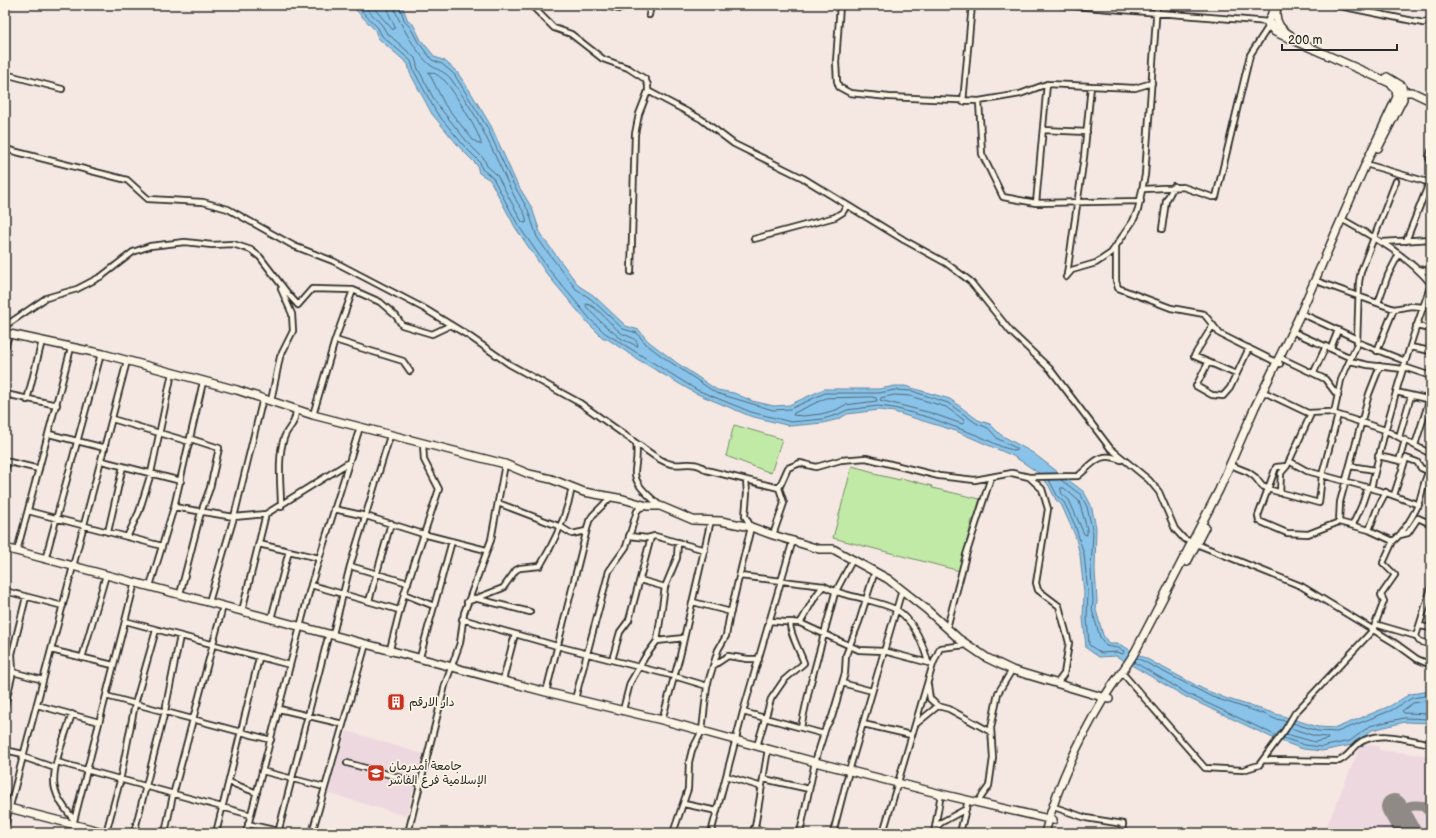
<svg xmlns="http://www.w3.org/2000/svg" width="1436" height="838" viewBox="0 0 1436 838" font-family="'Balsamiq Sans','Playpen Sans Arabic',sans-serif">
  <rect width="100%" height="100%" fill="#f5e8e3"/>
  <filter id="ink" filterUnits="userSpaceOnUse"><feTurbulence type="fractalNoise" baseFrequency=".025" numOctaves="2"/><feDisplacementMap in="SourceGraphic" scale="8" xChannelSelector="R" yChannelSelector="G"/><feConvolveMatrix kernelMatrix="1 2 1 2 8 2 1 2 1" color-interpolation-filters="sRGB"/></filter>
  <g filter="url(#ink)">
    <path fill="#edd8e0" d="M347 731 423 754 406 816 327 793Z
      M1361 744 1379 746V750L1431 756V833H1324Z"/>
    <path fill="#c1eaa6" stroke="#768a68" d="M734 425 782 439 771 473 726 456Z
      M852 466 874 472V474L900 480 901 478 932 486V488L980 499 974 520H972L960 571 833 538Z"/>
    <path fill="#89c3e9" stroke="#63869d" d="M351 5H402L408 21 413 24 421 40 435 57 445 61 457 72 470 91 491 126 516 182 532 208 541 235 579 286 593 295 626 326 639 330 648 341 677 363 717 390 734 393 752 401 774 406 789 405 824 389H879L895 386H905L936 395 950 399 978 420 990 424 1001 435 1033 453 1084 492 1091 505 1096 527 1095 570 1097 601 1096 610 1103 635 1109 644H1119L1203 689 1225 698 1318 727 1336 728 1390 706 1410 694 1431 691V723L1405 722 1372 730 1352 745 1322 751 1303 749 1275 739 1186 697 1116 656 1099 657 1086 648 1083 618 1084 593 1080 555 1075 535 1061 504 1056 500 1049 486 1040 474 1024 463 1013 456 956 431 894 412 879 410 847 414 839 419 823 423 790 426 750 416 695 393 637 359 606 338H603L588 323 546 273 515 227 490 180 479 173 477 165 462 150 432 114 410 73 408 64 378 38 375 30Z"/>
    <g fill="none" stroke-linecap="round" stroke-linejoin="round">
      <path stroke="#516877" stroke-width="1" d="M356 5 378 28 382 36 411 61 414 71 436 112 465 147 480 162 482 169 493 178 518 225 550 271 591 320 605 333 697 390 751 412 791 422 823 419 837 415 847 410 878 406 894 408 931 418 979 436 1002 447 1016 451V448L998 439 988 428 976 423 948 403 912 391 895 390 879 393H825L790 409 773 410 716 393 663 357 646 344 637 333 623 329 591 299 576 289 546 250 537 237 528 210 510 178 487 127 454 74 442 64 432 60 418 42 410 27 405 22 399 5
        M363 5 382 25 386 32 415 58 418 69 436 103 469 144 484 159 487 166 497 175 522 222 526 223C528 216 521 208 517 202 505 178 495 154 483 131 475 113 462 95 451 79 445 71 436 70 429 64 419 56 394 16 394 5
        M371 5 393 30 395 27 389 14 388 5
        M429 72C435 72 440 77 445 81 452 88 483 138 481 145L473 140 445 105Z
        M587 304C597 306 611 325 620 332 626 337 637 336 638 346H636C631 342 624 341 619 337 607 327 596 319 586 306Z
        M895 395 910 396 946 407 964 420V423L962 424 931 413 880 400 881 398Z
        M872 397 876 398 877 401 845 405 836 410 821 414 803 416 793 415 794 413 826 398Z
        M1049 480 1058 497 1064 502 1075 525 1084 554 1088 593 1087 618 1089 645 1101 653 1116 652 1123 654 1124 651 1118 648 1106 646 1100 637 1092 610 1093 601 1091 569 1093 533 1087 507 1081 495 1061 480
        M1061 488H1064L1079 501 1087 529V535L1084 534 1069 500 1062 494Z
        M1137 658 1212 697 1267 715 1275 719 1287 721
        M1134 662 1188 694 1277 736
        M1431 700 1413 703 1402 711 1404 713 1431 714
        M1293 723 1317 731 1337 732 1392 710 1412 698 1431 695
        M1286 734 1315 742 1328 739 1327 737 1315 736 1290 728
        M1283 738 1305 745 1321 747 1350 741 1370 726 1382 723 1404 718 1431 719"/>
      <path stroke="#908a87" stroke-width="10" d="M1398 814C1405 805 1413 805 1423 806L1431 813
        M1430 833 1431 828"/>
      <path stroke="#908a87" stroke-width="26" d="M1394 807 1409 833"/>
      <defs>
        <path id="street" d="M531 5 554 28 571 34 603 59 628 68 645 79 648 85V91L701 119 734 144 803 178 904 240 946 263 970 281 1011 332 1050 369 1110 448 1149 480 1159 492 1175 529 1184 539 1301 586 1395 643 1417 659 1431 665
          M602 5 620 9 621 5
          M840 5 836 62 837 81 839 87 850 93 889 97 979 101 1020 94 1047 84 1135 88 1152 83
          M1062 5 1269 22 1278 27
          M1335 5 1423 23 1430 21 1431 18
          M1365 11 1366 5
          M649 15 651 5
          M5 74 62 89
          M979 101 982 154 1003 197 1036 203 1141 201
          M963 102 972 5
          M1043 130 1087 132
          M5 149 127 180 148 199 203 202 228 209 294 246 333 261 425 309 469 336 509 364 580 403 636 443C638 454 636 461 635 471 634 486 651 497 660 506
          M1431 151 1429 158 1431 162
          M1369 165 1431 183
          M1144 189 1183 187 1212 197H1216L1250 55 1269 26
          M1036 203 1047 84
          M1345 221C1377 239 1408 256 1431 284
          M1162 229 1166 201 1174 186
          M754 239 835 217 843 212 847 205
          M1406 241 1429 183
          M1383 242 1431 239
          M1116 246V281L1118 288 1171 308 1204 314 1220 334 1280 364
          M1418 269 1431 272
          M631 272 635 134 639 114 648 91
          M1067 274 1084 157 1091 86
          M1066 277 1072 270 1096 263 1111 253 1133 221 1138 210 1145 175 1157 5
          M1319 282 1394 309 1411 306 1423 307
          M1378 303 1388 275 1399 254
          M1305 315 1357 339
          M1213 325 1194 356 1236 374
          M5 326 46 298 77 289 102 276 133 252 150 246 185 242 212 245 233 244 251 250 260 257 289 295 298 305 312 289 353 290 380 302 396 316 402 325 432 334 451 325
          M1416 326 1431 329
          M1296 333 1351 358
          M335 340 403 361 410 371
          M1357 342 1405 361
          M1410 347 1431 351
          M5 348 9 334
          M1331 348 1338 330
          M1377 351 1394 309
          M1283 359 1325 379 1338 396
          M1350 361 1368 365 1403 369
          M1208 363 1196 386 1212 395 1223 396 1230 388 1249 348
          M1404 367 1431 376
          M1314 372 1326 346
          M1396 392 1431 400
          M1266 393 1308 413 1329 412 1385 430 1431 454
          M5 394 57 405
          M27 400 42 341
          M271 401 280 357 293 331 292 314 281 289
          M1334 413 1341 380 1357 344 1359 282 1361 271 1396 181
          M313 415 335 340 353 290
          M112 419 190 442
          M49 434 105 448
          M1399 437 1411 396
          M636 443C647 450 658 461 671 464 683 466 696 460 706 470L779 488 784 503 773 535
          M1415 445 1429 401 1431 378
          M1378 456 1405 462
          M5 461 39 469
          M102 461 181 481
          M1289 461 1307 471 1381 491 1419 505
          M1399 461 1405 440
          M1233 466 1248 472 1255 477 1262 486 1271 490 1319 503 1322 475 1338 415
          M1287 466 1276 467 1258 516 1259 521 1287 533 1308 534 1339 522 1369 530 1393 541C1401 536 1416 512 1419 502 1423 490 1424 478 1431 467
          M1350 466 1375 470
          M5 471 7 462
          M1029 477 1078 476C1093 464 1100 450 1121 460
          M779 488 788 468 800 463 816 467 841 460 866 458 939 476 975 480 1012 473 1029 477 1042 489 1048 509 1036 583 1038 590 1059 606 1069 643 1064 674 1057 683
          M1371 488C1387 419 1407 351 1431 284
          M1280 493 1281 473 1287 466 1311 414
          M1394 495 1406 458 1417 462 1421 468 1428 471
          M498 503 561 527 572 534 586 531
          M174 507 234 517 266 514 348 463
          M281 507C281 485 277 459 284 438 288 426 295 427 296 410
          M334 509 366 516 423 534 486 550
          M28 511 162 546
          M1339 522 1340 502 1369 394 1380 366
          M1353 524 1361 507 1368 487
          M1369 530 1377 509 1386 492
          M108 532 123 466
          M1400 535 1408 533 1418 518 1431 524
          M629 536 647 538 655 536 705 550
          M127 537 139 512 151 473 172 373
          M259 544 319 558
          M17 551 71 348
          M45 560 101 354
          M350 566 408 583
          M740 576 824 586C837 594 850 595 864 599 874 602 888 605 897 610 914 621 923 644 928 662
          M640 580 665 587
          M311 585 399 610
          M150 586 174 507 203 382
          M5 591 63 606
          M180 594 201 512 210 488 219 448 191 439
          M404 594 434 606
          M474 598 530 612
          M369 601 391 523
          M209 602 234 517 263 398
          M467 602 503 588 516 570 520 568 540 566C555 541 567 516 572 487
          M693 602 731 612
          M242 611 266 514
          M271 619 289 551
          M462 619 557 646 674 676 707 686
          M125 621 290 665
          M769 621 800 623 859 650 884 651 929 663
          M1375 624 1416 636 1419 641 1431 645
          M1420 626 1431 628
          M947 628 966 555 991 477
          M333 634 350 566 390 436
          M1416 636 1431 588
          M657 641 684 638
          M390 649 404 594 439 489 424 460 423 444
          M51 650 113 665
          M420 657 452 541
          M82 658 106 575
          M612 660 620 632 629 620 651 537
          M713 666 728 656 748 659H759
          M5 670 43 680
          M1125 676 1205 768 1243 770 1259 765 1285 730 1295 713 1373 630 1384 601 1381 595 1395 575 1383 563 1393 541
          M503 680 515 634
          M842 683 872 691
          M928 685 930 699 938 706
          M546 692 589 521 593 515 611 497
          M106 696 271 740
          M575 699 609 571 626 547 637 511 640 508 646 506
          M5 705 13 672 12 654 26 597
          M37 705 99 722
          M279 709 343 724
          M623 710 630 683 645 657 657 641 665 587 677 558 678 542
          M743 712 824 734
          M72 714C66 734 50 769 55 789 58 801 67 811 74 820
          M662 720 680 656 711 520
          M863 724 911 735
          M916 724 938 706 949 709 991 732
          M801 727 810 686 835 593 853 559
          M757 746 771 699 784 680 804 663C800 651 789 633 790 622L800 623C807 613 815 593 824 586
          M5 750 23 754
          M23 757 55 768
          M1263 760 1339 761C1348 757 1351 750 1358 744 1378 729 1409 740 1431 744
          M57 762 251 815
          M347 763 420 783
          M262 771 324 787
          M726 776 762 787
          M764 779 809 789
          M229 782 257 793
          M977 803 989 786 993 758 991 728 998 693 1012 670
          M684 804 717 811
          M1057 808 1086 818 1123 824 1122 833
          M248 824 278 831
          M5 825 127 361
          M73 825 135 582
          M936 827 942 822 966 809
          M754 828 772 833
          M106 833 120 781 135 704 156 630
          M134 833 165 711 180 636
          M165 833 173 795 223 606
          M216 833 259 658
          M246 833 311 585 360 427
          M278 833 329 633
          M312 833 366 644
          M408 833 445 685 460 643 464 613 491 540 505 464
          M673 833 688 789 689 762 692 750 702 731 707 686 718 650 726 636 729 619 751 527 745 516 747 493 746 480
          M711 833 743 712 793 540
          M754 833 768 749
          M800 833 815 762 826 727 832 717 845 673 846 655 859 622 875 571
          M833 833 849 771 902 590
          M883 833 933 664 940 648 966 645
          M934 833 941 794
          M960 833 968 800"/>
        <path id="secondary" d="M1277 7C1274 19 1279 29 1290 35
          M1399 92H1412L1431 101
          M1378 148 1403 99 1402 86 1387 77
          M5 333 103 354 237 390 313 415 505 464 529 474 551 479 584 492 623 499 647 506H660L693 520 721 521 751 527 773 535 819 549H833L888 579 926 609 959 639 987 658 1012 670 1109 699
          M5 548 546 692 662 720 815 762 941 794 1053 820
          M1187 562 1205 527
          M5 807 107 833
          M1045 833C1057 786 1079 740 1104 698 1114 681 1127 667 1136 650L1219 490 1255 407 1298 319 1366 163 1397 97 1396 90 1390 83 1275 32 1268 24 1275 5"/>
      </defs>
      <use href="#street" stroke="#2b2b2b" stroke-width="8"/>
      <use href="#secondary" stroke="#2b2b2b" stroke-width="10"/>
      <use href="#street" stroke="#fcf5e5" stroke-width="4.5"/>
      <use href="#secondary" stroke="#fcf5e5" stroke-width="7"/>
    </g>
  </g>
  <defs>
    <symbol id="building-square" viewBox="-11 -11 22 22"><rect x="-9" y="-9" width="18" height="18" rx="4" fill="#c8321e" stroke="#fcf5e5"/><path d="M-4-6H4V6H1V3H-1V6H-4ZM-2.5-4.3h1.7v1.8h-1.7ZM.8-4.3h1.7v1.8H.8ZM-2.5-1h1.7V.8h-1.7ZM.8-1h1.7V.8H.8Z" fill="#fff"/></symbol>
    <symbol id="university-square" viewBox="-11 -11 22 22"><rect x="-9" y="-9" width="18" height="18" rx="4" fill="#c8321e" stroke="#fcf5e5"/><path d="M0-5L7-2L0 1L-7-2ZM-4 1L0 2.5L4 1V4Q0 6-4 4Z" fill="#fff"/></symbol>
  </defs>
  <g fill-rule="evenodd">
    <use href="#building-square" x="386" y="692" width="20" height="20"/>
    <use href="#university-square" x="366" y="763" width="20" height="20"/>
  </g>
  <g text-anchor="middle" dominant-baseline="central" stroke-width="3.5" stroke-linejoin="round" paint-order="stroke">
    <g font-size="12" fill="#2b2b2b" stroke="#fcf5e5" text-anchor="start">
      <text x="409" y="702">دار الارقم</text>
      <text x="389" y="766">جامعة أمدرمان<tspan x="389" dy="14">الإسلامية فرع الفاشر</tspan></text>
    </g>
  </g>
  <rect width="1436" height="838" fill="none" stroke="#fcf5e5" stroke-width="20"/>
  <rect x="10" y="10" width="1416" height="818" fill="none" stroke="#2b2b2b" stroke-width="1.5" filter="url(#ink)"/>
  <path d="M1282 44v6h115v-6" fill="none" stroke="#2b2b2b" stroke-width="2"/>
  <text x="1288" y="44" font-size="12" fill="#2b2b2b" stroke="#fcf5e5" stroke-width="3" paint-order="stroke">200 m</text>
</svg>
